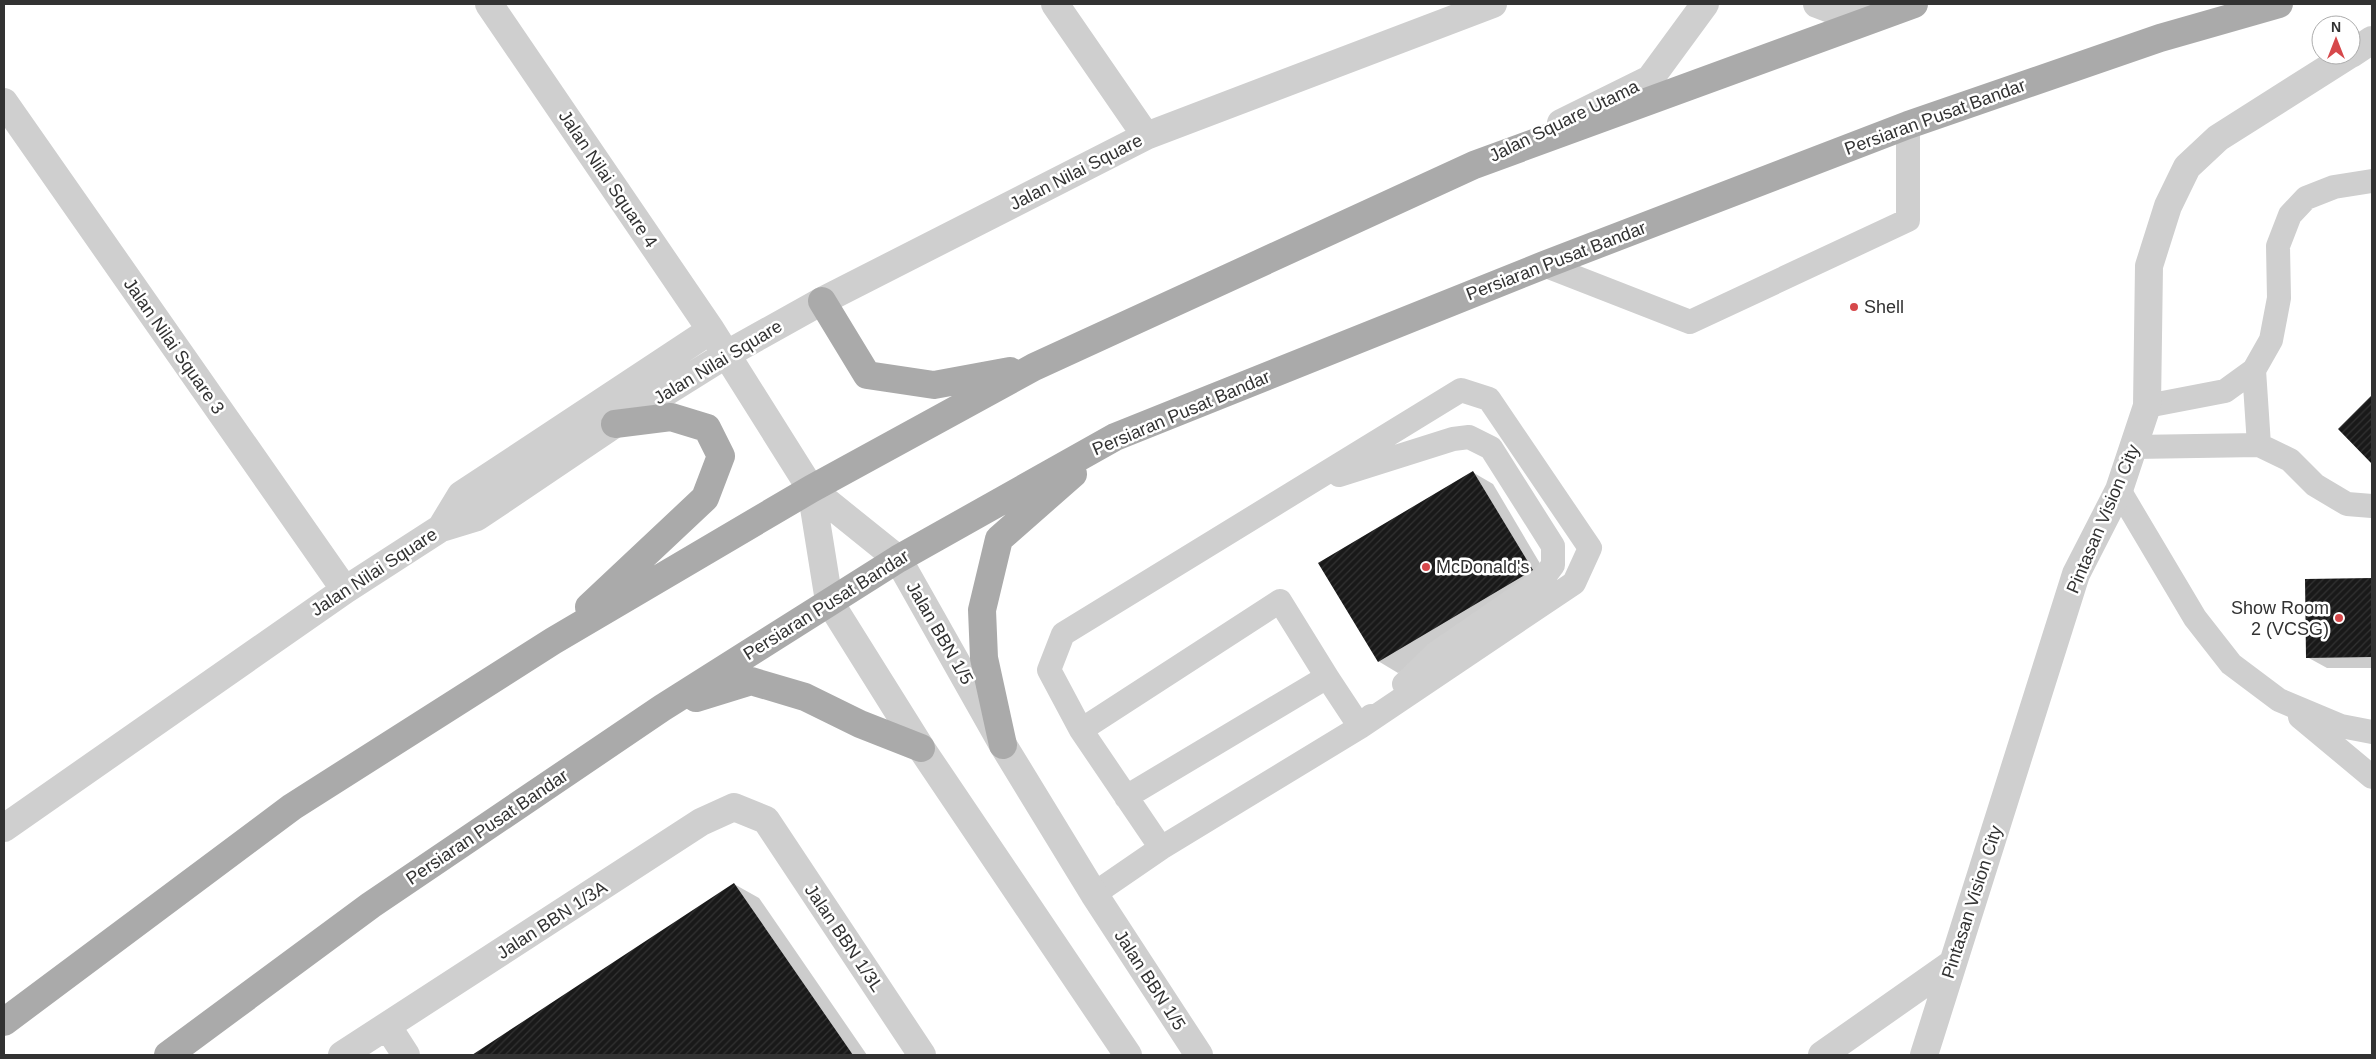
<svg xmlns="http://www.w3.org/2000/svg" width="2376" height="1059" viewBox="0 0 2376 1059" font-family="Helvetica,sans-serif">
  <defs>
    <pattern id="building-hatch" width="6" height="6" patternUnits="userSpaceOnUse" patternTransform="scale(1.25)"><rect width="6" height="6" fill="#191919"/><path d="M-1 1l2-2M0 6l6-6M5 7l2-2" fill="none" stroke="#323232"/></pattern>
  </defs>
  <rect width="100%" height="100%" fill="#fff"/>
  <path fill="#0003" d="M2372 396V462L2340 429Z
    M1474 473 1493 484 1551 582 1398 673 1378 661Z
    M2307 580H2372V668H2327L2307 657Z
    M734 884 759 898 867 1055H474Z"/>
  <path fill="url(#building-hatch)" d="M2372 395V464L2338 429Z
    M1473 471 1533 570 1378 662 1318 563Z
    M2372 578V657L2306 658 2305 579Z
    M734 883 853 1055H472Z"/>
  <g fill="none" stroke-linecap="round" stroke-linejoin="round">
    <path stroke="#cfcfcf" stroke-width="24" d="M1544 265 1690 322 1908 220V125
      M2254 370 2259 445
      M2147 406 2225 391 2254 370 2271 340 2279 298 2278 246 2290 215 2306 198 2334 187 2372 181
      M2134 447 2259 445 2290 460 2315 485 2347 504 2372 506
      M1339 475 1453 439 1469 437 1491 448 1553 546V565L1541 581 1435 654 1404 684
      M2119 490 2195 618 2231 664 2279 700 2341 726 2372 732
      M1327 677 1360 727 1371 716
      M2300 717 2372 777
      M1081 730 1280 601 1327 677 1126 797
      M1094 894 1161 848 1360 727 1574 583 1590 548 1489 399 1461 390 1063 634 1049 670 1081 730 1161 848"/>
    <path stroke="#cfcfcf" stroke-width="28" d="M489 4 711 330 811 489
      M1055 4 1146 136
      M1817 4 1830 9 1893 4
      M2351 54 2372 40
      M4 102 345 590
      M1561 123 1650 79 1705 4
      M441 528 461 495 711 330
      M4 828 345 590 441 528 477 517 615 424 727 354 822 301 1146 136 1493 4
      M388 1027 406 1055
      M342 1055 701 822 734 807 766 820 922 1055
      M1822 1055 1953 963
      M1924 1055 2076 574 2119 490 2147 406 2149 266 2168 206 2187 167 2218 138 2349 55"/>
    <path stroke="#cfcfcf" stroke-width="28" d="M811 489 898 559 1003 745 1094 894 1199 1055
      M811 489 829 601 921 748 1128 1055"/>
    <path stroke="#aaa" stroke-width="28" d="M822 301 867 375 934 385 1010 371
      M589 607 705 498 721 456 707 428 671 417 615 424
      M696 698 751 681 805 697 860 724 921 748
      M1003 745 984 658 982 610 999 539 1073 474
      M4 1022 292 807 553 641 811 489 1034 367 1474 165 1914 4
      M168 1055 371 905 662 708 898 559 1115 437 1544 265 1908 125 2160 38 2279 4"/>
  </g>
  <g fill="#d6484b" stroke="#fff" stroke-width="2">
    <circle cx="1854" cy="307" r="5"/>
    <circle cx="1426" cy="567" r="5"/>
    <circle cx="2339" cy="618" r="5"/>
  </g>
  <g text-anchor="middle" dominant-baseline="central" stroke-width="5" stroke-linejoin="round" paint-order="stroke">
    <g font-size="18" fill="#323232" stroke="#fff">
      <text transform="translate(1935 117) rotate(-20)">Persiaran Pusat Bandar</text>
      <text transform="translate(1564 121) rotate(-26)">Jalan Square Utama</text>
      <text transform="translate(1076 172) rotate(-27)">Jalan Nilai Square</text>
      <text transform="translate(608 179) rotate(56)">Jalan Nilai Square 4</text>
      <text transform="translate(1556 261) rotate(-21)">Persiaran Pusat Bandar</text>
      <text transform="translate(174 346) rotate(55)">Jalan Nilai Square 3</text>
      <text transform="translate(718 362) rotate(-31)">Jalan Nilai Square</text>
      <text transform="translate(1181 413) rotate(-23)">Persiaran Pusat Bandar</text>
      <text transform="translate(2103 519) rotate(-67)">Pintasan Vision City</text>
      <text transform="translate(374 572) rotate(-33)">Jalan Nilai Square</text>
      <text transform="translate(826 605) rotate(-32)">Persiaran Pusat Bandar</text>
      <text transform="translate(940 633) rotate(60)">Jalan BBN 1/5</text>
      <text transform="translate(487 827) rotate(-34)">Persiaran Pusat Bandar</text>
      <text transform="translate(1972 902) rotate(-72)">Pintasan Vision City</text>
      <text transform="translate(552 920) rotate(-33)">Jalan BBN 1/3A</text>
      <text transform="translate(844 938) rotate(56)">Jalan BBN 1/3L</text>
      <text transform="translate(1150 980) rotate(57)">Jalan BBN 1/5</text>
    </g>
    <g font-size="18" fill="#323232" stroke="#fff" text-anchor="start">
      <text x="1864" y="307">Shell</text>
      <text x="1436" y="567">McDonald's</text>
      <text x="2329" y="608" text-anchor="end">Show Room<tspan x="2329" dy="21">2 (VCSG)</tspan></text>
    </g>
  </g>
  <rect width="2376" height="1059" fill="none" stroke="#323232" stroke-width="10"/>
  <g transform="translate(2336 40)"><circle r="24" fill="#ffffff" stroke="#adadad"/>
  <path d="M0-4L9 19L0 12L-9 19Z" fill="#d6484b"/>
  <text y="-8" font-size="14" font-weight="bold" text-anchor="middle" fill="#323232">N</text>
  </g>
</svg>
